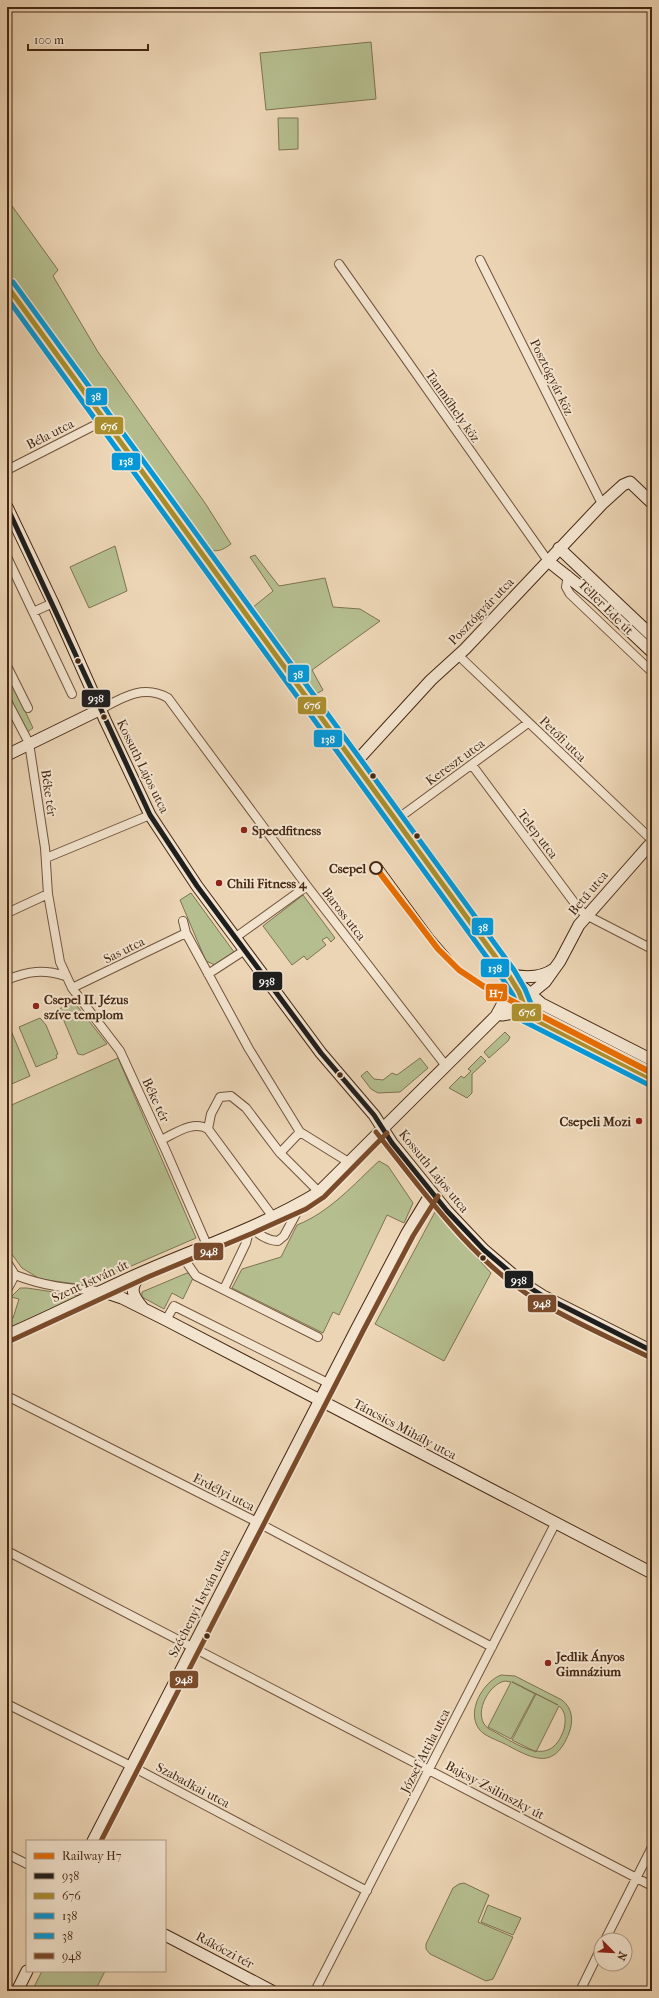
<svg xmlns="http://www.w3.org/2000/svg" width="659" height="1998" viewBox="0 0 659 1998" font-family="'IM FELL French Canon',serif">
  <rect width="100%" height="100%" fill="#ecd5b5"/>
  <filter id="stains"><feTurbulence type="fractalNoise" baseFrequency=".005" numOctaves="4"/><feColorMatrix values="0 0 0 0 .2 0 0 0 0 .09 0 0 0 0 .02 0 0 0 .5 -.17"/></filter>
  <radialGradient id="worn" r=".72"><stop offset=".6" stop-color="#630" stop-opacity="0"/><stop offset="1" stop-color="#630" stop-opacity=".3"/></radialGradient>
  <path fill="#b5be8f" stroke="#7e7351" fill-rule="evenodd" d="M371 42 376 99 266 110 260 53Z
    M278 118H298V149L279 150Z
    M7 199 58 270 53 276 98 352 205 503 231 544C222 551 215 553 205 548L12 284 7 275Z
    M115 546 127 591 89 608 70 567Z
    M255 555 279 586 325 578 333 607 360 609 380 621 312 670 323 690 316 694 252 608 273 591 250 557Z
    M7 672 33 728 27 732 7 691Z
    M191 893 234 952 215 965 206 961 180 900Z
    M303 895 335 938 331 942 327 937 322 940 326 945 307 960 304 956 292 965 263 926Z
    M74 1002 107 1044 83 1055 78 1054 59 1009Z
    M40 1018 46 1025 58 1054 56 1055 57 1058 36 1067 19 1027Z
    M7 1021 30 1076 7 1086Z
    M505 1032 510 1037 508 1041 489 1058 484 1052Z
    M481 1056 486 1061 472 1074V1093L467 1098 449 1088 461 1076 464 1078 471 1071 468 1069Z
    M118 1058 196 1238 99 1280 83 1285 40 1279 22 1268 11 1253 7 1246V1107Z
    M420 1058 428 1068 400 1092 378 1093 371 1089 361 1076 367 1071 374 1079 383 1080 392 1073 397 1075Z
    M379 1161 388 1166 413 1203 404 1223 387 1215 339 1315 333 1312 323 1333 232 1288 242 1269 281 1257 297 1225C330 1212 354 1184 379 1161Z
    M435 1212 491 1273 444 1361 375 1324Z
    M187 1273 194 1276 183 1299 172 1293 164 1309 142 1297V1292Z
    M20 1288H27L81 1296 12 1328 7 1325V1316L13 1318 19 1299 11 1297Z
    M501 1675 515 1676 562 1700C572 1708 574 1720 569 1733 554 1771 533 1759 505 1744 497 1740 484 1736 479 1729 466 1711 483 1682 501 1675ZM505 1681 511 1682 488 1727 511 1739 535 1694 512 1682H513L558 1705 536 1694 512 1740 536 1752 559 1706C566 1712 566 1720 564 1729 550 1772 515 1742 489 1729 471 1717 488 1684 505 1681Z
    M464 1883 489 1895 478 1922 513 1937 493 1979 486 1981 430 1954 426 1949V1944L453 1888 459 1884Z
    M488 1905 521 1918 513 1935 481 1922Z
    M42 1971H105L95 1991H32Z"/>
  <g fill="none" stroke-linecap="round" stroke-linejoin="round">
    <defs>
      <path id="street" d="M480 260 602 504
        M339 264 548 561
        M7 470 105 420
        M7 557 72 694
        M568 575 566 587 570 594 652 672
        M33 612 53 603
        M458 655 652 840
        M7 666 28 708
        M7 701 29 743 45 848 48 894 60 962 72 988 120 1051 166 1151 207 1245
        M101 709C123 697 144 684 168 698L307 886 446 1066
        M472 765 579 909 586 915 652 949
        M396 820 528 723
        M46 858 150 815
        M7 913 48 894
        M183 921 186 933 249 1049 300 1132 280 1153
        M236 937 307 886
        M208 974 245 950
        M7 980C27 971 44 969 65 976
        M72 988 186 933
        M208 1129 211 1114 220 1097 231 1096 246 1108 280 1153 319 1192
        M300 1132 350 1163
        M161 1140C176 1133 193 1120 208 1129L273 1217
        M182 1256 196 1276 318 1337
        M7 1262 15 1275
        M15 1275C44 1286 69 1289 100 1291
        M224 1289 246 1243 250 1227C259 1234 267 1241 278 1241L284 1236 302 1203
        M7 1290 15 1275
        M166 1320 174 1306 328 1383
        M7 1396 251 1519 492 1647
        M7 1551 652 1886
        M7 1704 131 1766 367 1891
        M7 1854 27 1864
        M605 1940 652 1847
        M315 1991 556 1522
        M580 1991 601 1948"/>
      <path id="secondary" d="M7 286 508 974 519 992 528 1016
        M7 507 53 603 105 720 150 815 197 886 321 1053 374 1115 392 1143 447 1211 484 1250 524 1284 543 1296 652 1351
        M559 548 652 636
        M548 561 597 600 652 652
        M7 755 101 709
        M355 763 431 680 465 649 602 504 623 485 630 482 652 503
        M508 974C524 978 540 979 554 969
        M525 989 542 1004 652 1060
        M502 1015 514 1013 528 1016 652 1079
        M496 1016 518 1004 545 982 560 961 579 925 652 842
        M142 1274C129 1287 131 1294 143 1308
        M101 1291 122 1298 166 1320 652 1573
        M7 1335C54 1315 99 1291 145 1271 203 1246 265 1225 319 1192L496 1016 508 994 509 977
        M93 1841 357 1328 407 1233 432 1192
        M165 1935 272 1991
        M17 1991 27 1971"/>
    </defs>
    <use href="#street" stroke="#70533c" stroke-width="10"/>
    <use href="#secondary" stroke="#462813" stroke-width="13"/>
    <use href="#street" stroke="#f3e4cf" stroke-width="8"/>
    <use href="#secondary" stroke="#f3e4cf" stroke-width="11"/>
    <path stroke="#462813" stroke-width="1" d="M381 864 433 935 451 956"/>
    <defs>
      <path id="bus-1" d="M7 507 150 815 197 886 321 1053 374 1115 392 1143 447 1211 484 1250 524 1284 543 1296 652 1351"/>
      <path id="bus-2" d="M7 286 508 974 519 992 528 1016 652 1079"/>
      <path id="bus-3" d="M7 298 502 978 513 995 523 1021 649 1085"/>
      <path id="bus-4" d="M13 282 514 970 525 989 534 1011 652 1071"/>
      <path id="bus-5" d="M376 1132C423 1191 474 1264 540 1302 575 1323 613 1339 649 1357
        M10 1341 148 1277 253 1233 306 1209 324 1197 387 1133
        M101 1841 363 1331 413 1236 438 1196"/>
    </defs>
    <use href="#bus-1" stroke="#f3e4cf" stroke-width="8"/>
    <use href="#bus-2" stroke="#f3e4cf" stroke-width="8"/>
    <use href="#bus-3" stroke="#f3e4cf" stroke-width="8"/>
    <use href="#bus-4" stroke="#f3e4cf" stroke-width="8"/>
    <use href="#bus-5" stroke="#f3e4cf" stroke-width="8"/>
    <use href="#bus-1" stroke="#1e1e1e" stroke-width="5"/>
    <use href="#bus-2" stroke="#aa8e2d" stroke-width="5"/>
    <use href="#bus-3" stroke="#0498d9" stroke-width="5"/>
    <use href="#bus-4" stroke="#0499d9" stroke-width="5"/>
    <use href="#bus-5" stroke="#7a4b2a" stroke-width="5"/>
    <defs>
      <path id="rail-1" d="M376 868 438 949 459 970 483 986 652 1073"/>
    </defs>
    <use href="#rail-1" stroke="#f3e4cf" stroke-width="9"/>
    <use href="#rail-1" stroke="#e66d02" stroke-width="6"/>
  </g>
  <g fill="#462813" stroke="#f3e4cf" stroke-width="1.5">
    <circle cx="78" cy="661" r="3.5"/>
    <circle cx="104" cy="717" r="3.5"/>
    <circle cx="373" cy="776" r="3.5"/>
    <circle cx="417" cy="836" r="3.5"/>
    <circle cx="340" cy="1075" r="3.5"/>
    <circle cx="483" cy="1258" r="3.5"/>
    <circle cx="207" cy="1636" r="3.5"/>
  </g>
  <g fill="#8f2418" stroke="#f3e4cf" stroke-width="1.5">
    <circle cx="244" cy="830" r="4"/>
    <circle cx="219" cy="883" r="4"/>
    <circle cx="36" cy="1006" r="4"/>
    <circle cx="639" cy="1121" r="4"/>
    <circle cx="548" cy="1663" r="4"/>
  </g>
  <circle fill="#f3e4cf" stroke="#462813" stroke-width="2" cx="376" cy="868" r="6"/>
  <g text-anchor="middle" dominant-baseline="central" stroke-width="4" stroke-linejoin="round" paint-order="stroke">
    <g font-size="13" fill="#462813" stroke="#f3e4cf">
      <text transform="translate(552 377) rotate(64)">Posztógyár köz</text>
      <text transform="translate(453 406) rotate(55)">Tanműhely köz</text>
      <text transform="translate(50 434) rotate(-27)">Béla utca</text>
      <text transform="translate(606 607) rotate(45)">Teller Ede út</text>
      <text transform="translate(481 611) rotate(-46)">Posztógyár utca</text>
      <text transform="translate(563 739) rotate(44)">Petőfi utca</text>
      <text transform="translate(455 762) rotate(-36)">Kereszt utca</text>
      <text transform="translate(143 766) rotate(64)">Kossuth Lajos utca</text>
      <text transform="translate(49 793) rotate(82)">Béke tér</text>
      <text transform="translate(538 834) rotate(53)">Telep utca</text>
      <text transform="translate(588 893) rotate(-50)">Betű utca</text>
      <text transform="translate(344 914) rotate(52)">Baross utca</text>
      <text transform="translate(124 950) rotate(-26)">Sas utca</text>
      <text transform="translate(156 1100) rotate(65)">Béke tér</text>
      <text transform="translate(434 1171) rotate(51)">Kossuth Lajos utca</text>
      <text transform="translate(90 1281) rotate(-25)">Szent István út</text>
      <text transform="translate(405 1429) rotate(28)">Táncsics Mihály utca</text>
      <text transform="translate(224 1492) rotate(27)">Erdélyi utca</text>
      <text transform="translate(199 1603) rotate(-63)">Széchenyi István utca</text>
      <text transform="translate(425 1751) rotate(-63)">József Attila utca</text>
      <text transform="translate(193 1785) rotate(28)">Szabadkai utca</text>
      <text transform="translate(495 1790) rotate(28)">Bajcsy-Zsilinszky út</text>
      <text transform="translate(225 1950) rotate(28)">Rákóczi tér</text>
    </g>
    <g font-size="13" font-weight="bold" fill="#462813" stroke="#f3e4cf" text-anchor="start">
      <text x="252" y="830">Speedfitness</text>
      <text x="227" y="883">Chili Fitness 4</text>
      <text x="44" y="999">Csepel II. Jézus<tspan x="44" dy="15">szíve templom</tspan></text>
      <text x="631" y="1121" text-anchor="end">Csepeli Mozi</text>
      <text x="556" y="1656">Jedlik Ányos<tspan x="556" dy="15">Gimnázium</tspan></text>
    </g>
    <g font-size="13" font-weight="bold" fill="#462813" stroke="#f3e4cf" text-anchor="end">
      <text x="366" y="868">Csepel</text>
    </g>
  </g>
  <g stroke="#f3e4cf" stroke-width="1.5">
    <rect x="85" y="387" width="23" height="19" rx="4" fill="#0499d9"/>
    <rect x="94" y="416" width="30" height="19" rx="4" fill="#aa8e2d"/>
    <rect x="111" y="452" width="30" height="19" rx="4" fill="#0498d9"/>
    <rect x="287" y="664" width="23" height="19" rx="4" fill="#0499d9"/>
    <rect x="81" y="689" width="30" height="19" rx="4" fill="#1e1e1e"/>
    <rect x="297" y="696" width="30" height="19" rx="4" fill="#aa8e2d"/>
    <rect x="313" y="729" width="30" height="19" rx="4" fill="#0498d9"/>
    <rect x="471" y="917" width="23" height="19" rx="4" fill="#0499d9"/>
    <rect x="480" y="958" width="30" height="20" rx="4" fill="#0498d9"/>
    <rect x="252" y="971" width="31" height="20" rx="4" fill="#1e1e1e"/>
    <rect x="485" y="983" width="23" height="19" rx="4" fill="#e66d02"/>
    <rect x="511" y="1003" width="31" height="19" rx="4" fill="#aa8e2d"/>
    <rect x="193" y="1242" width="31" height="19" rx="4" fill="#7a4b2a"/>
    <rect x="504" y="1270" width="30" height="19" rx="4" fill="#1e1e1e"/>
    <rect x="527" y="1294" width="30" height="19" rx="4" fill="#7a4b2a"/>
    <rect x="169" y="1670" width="30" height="19" rx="4" fill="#7a4b2a"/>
  </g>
  <g font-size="11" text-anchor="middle" font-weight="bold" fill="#fff">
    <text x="96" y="400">38</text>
    <text x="109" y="430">676</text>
    <text x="126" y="465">138</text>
    <text x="298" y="678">38</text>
    <text x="96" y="702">938</text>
    <text x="312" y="709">676</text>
    <text x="328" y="743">138</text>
    <text x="483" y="931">38</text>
    <text x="495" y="972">138</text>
    <text x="267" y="985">938</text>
    <text x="496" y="997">H7</text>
    <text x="527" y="1016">676</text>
    <text x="209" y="1255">948</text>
    <text x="519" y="1284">938</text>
    <text x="542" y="1307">948</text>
    <text x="184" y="1683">948</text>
  </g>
  <rect width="659" height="1998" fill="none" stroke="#ecd5b5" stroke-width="24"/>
  <rect x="8" y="8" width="643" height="1982" fill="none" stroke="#462813" stroke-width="2"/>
  <rect x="12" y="12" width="635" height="1974" fill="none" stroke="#462813"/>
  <rect x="26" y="1840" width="140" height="132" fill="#f3e4cf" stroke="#ae9984"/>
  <rect x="34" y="1853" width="20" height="6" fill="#e66d02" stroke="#ae9984"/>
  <text x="62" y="1860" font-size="12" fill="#462813">Railway H7</text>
  <rect x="34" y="1873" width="20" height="6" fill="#1e1e1e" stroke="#ae9984"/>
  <text x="62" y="1880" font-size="12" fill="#462813">938</text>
  <rect x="34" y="1893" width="20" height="6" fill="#aa8e2d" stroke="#ae9984"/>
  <text x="62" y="1900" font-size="12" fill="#462813">676</text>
  <rect x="34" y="1913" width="20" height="6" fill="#0498d9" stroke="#ae9984"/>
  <text x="62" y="1920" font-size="12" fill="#462813">138</text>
  <rect x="34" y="1933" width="20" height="6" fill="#0499d9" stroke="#ae9984"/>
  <text x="62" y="1940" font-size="12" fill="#462813">38</text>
  <rect x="34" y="1953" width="20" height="6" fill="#7a4b2a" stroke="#ae9984"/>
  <text x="62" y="1960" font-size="12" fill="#462813">948</text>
  <g transform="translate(613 1952) rotate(114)"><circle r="19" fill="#f3e4cf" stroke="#ae9984"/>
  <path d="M0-3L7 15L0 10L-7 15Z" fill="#8f2418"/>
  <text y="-6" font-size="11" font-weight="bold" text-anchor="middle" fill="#462813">N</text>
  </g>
  <path d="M28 44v6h120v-6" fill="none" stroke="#462813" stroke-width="2"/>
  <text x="34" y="44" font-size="12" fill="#462813" stroke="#f3e4cf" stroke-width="3" paint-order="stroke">100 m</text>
  <rect width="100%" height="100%" filter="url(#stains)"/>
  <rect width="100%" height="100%" fill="url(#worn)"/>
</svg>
